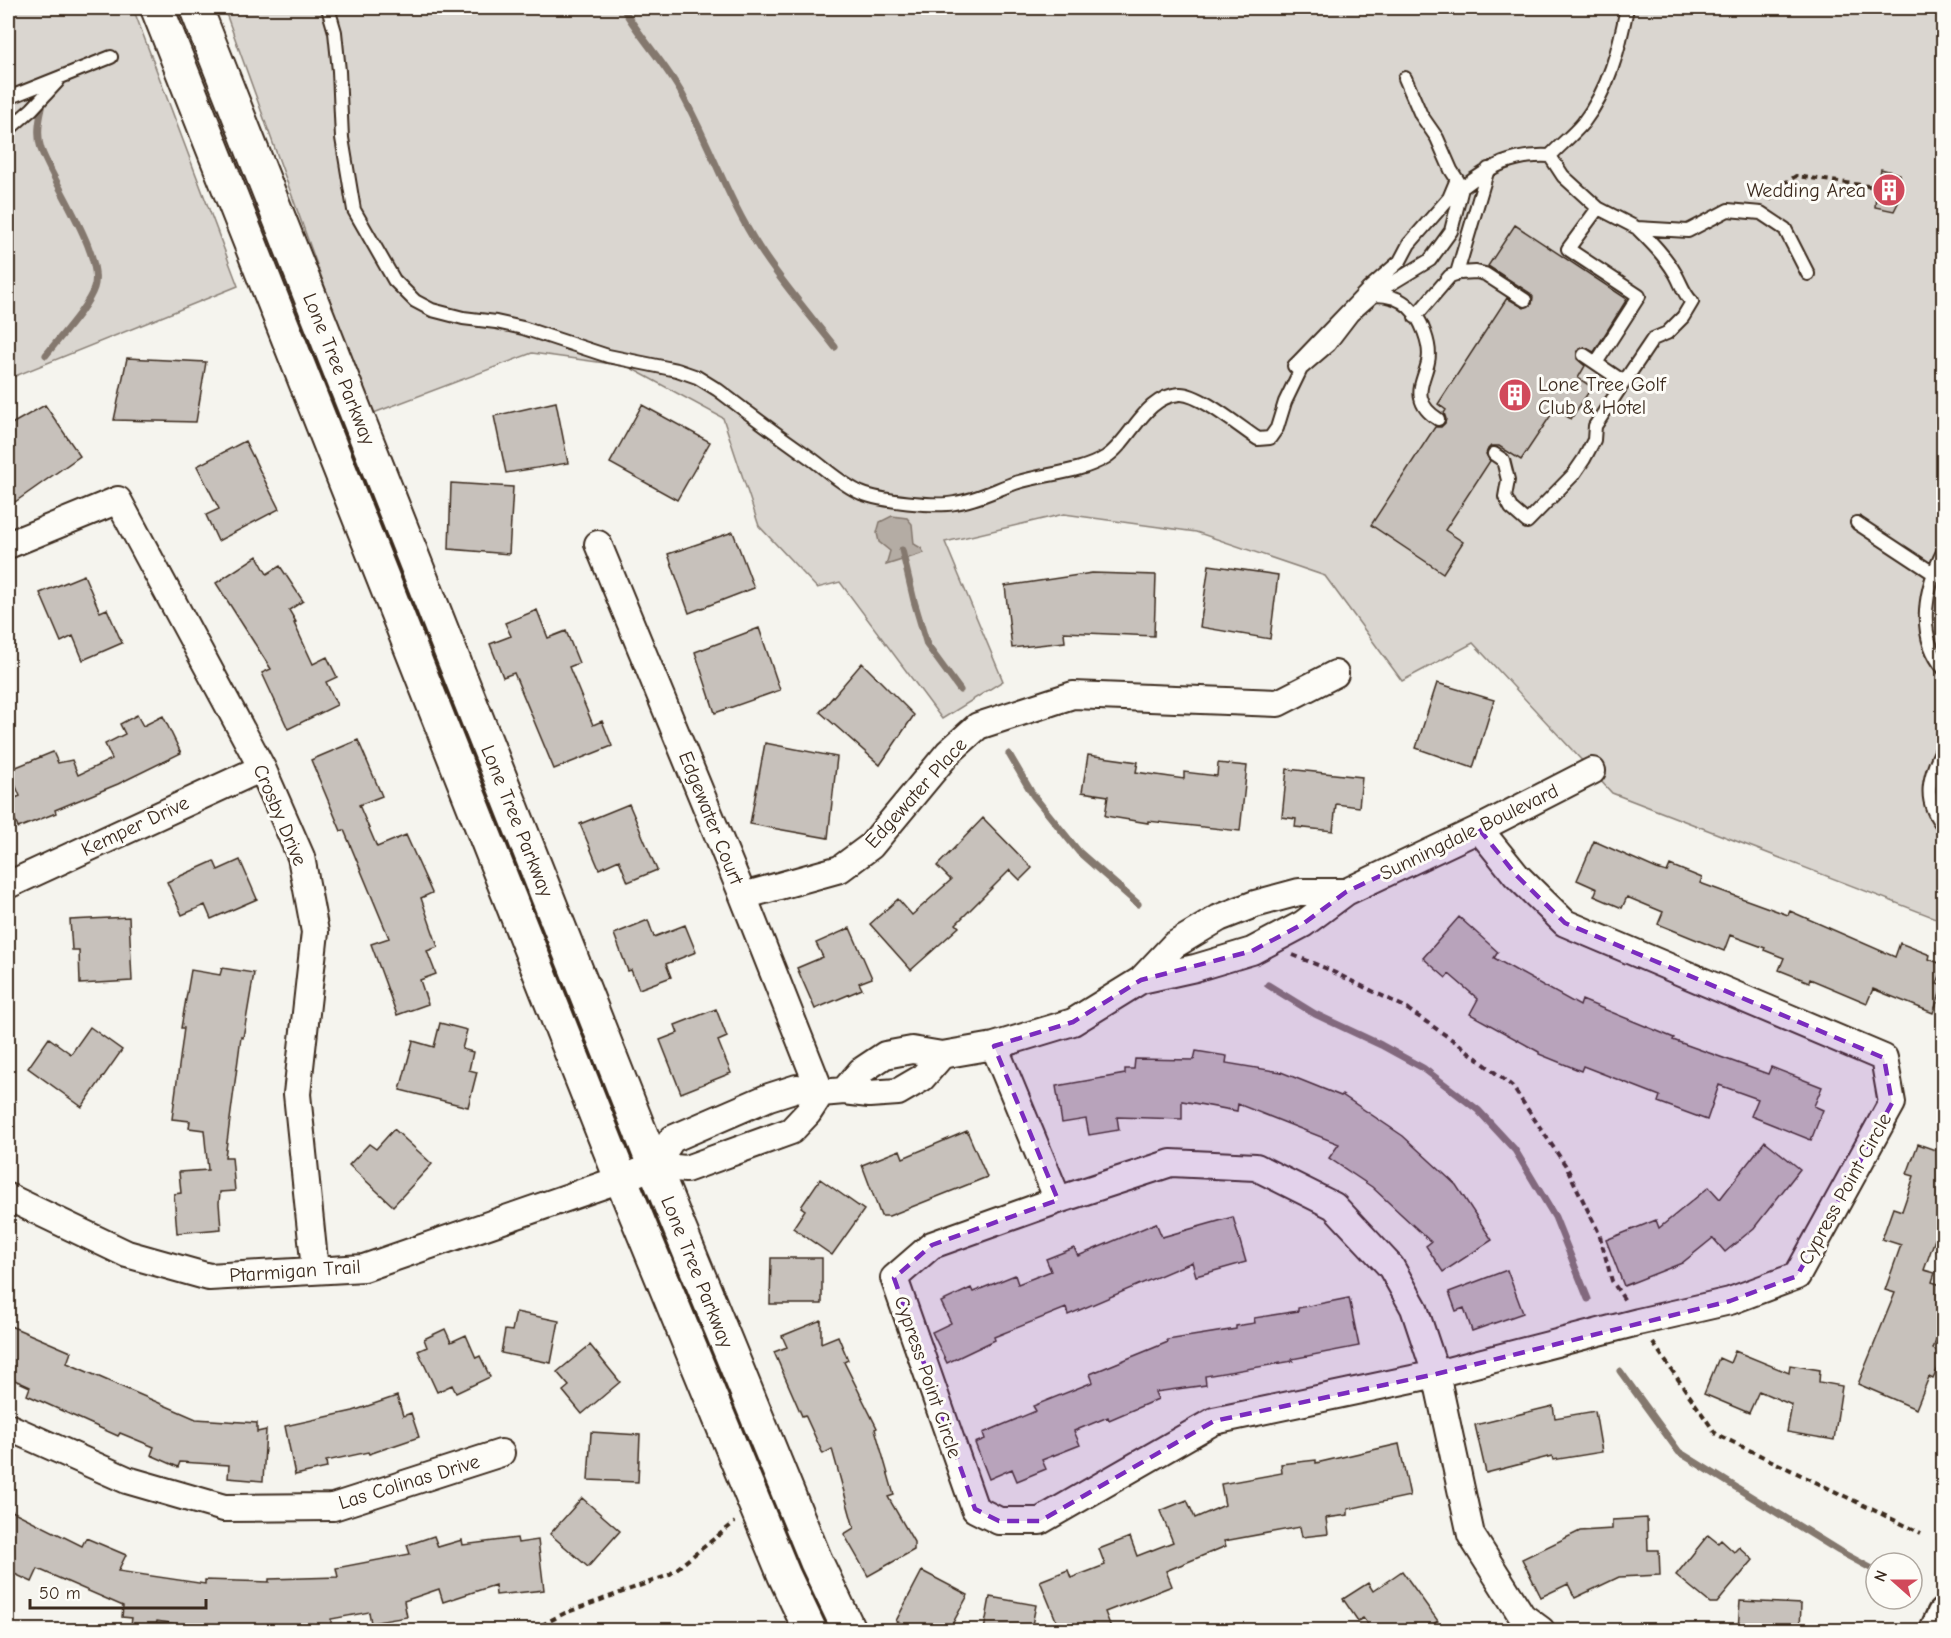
<svg xmlns="http://www.w3.org/2000/svg" width="1951" height="1638" viewBox="0 0 1951 1638" font-family="'Comic Neue',sans-serif">
  <rect width="100%" height="100%" fill="#f5f4ee"/>
  <filter id="ink" filterUnits="userSpaceOnUse"><feTurbulence type="fractalNoise" baseFrequency=".0167" numOctaves="2"/><feDisplacementMap in="SourceGraphic" scale="12" xChannelSelector="R" yChannelSelector="G"/><feConvolveMatrix kernelMatrix="1 2 1 2 8 2 1 2 1" color-interpolation-filters="sRGB"/></filter>
  <g filter="url(#ink)">
    <path fill="#dad6d0" stroke="#8a8077" stroke-width="1.5" d="M8 8H133L238 286 8 379Z
      M224 8H1943V921L1612 793 1473 643 1402 681 1325 576 1196 532 1064 514 945 542 1003 681 942 719 840 582 817 588 759 526 723 418 627 366 532 353 371 414Z"/>
    <path fill="#b4aca4" stroke="#84786e" stroke-width="1.5" d="M892 516 907 518 912 524 914 544 921 548 924 553 886 565 890 551 879 542 877 533 880 522Z"/>
    <g fill="none" stroke-linecap="round" stroke-linejoin="round">
      <path stroke="#84786e" stroke-width="7" d="M623 8C640 38 665 63 682 94 710 145 728 200 760 249 782 283 810 315 835 347
        M44 100C40 116 36 133 41 149 53 183 105 256 94 288 88 307 59 338 46 355
        M902 550 914 601 927 645 960 690
        M1009 754 1033 795 1079 852 1138 904
        M1268 985 1315 1014 1381 1045 1423 1068 1478 1110 1515 1150 1555 1217 1588 1299
        M1620 1371 1679 1452 1839 1551 1876 1571"/>
    </g>
    <path fill="#c7c1bb" stroke="#3b2a1e" stroke-width="1.5" d="M1881 169 1900 174 1902 186 1900 199 1894 211 1875 207 1876 194Z
      M1515 225 1627 299 1594 352 1584 347 1577 351V359L1585 366 1578 378 1592 387 1571 419 1555 409 1521 460 1499 446H1491L1488 449 1486 454 1490 461 1445 530 1463 542 1443 573 1371 525 1435 427H1441L1445 423 1446 419 1444 413 1446 410 1438 404 1507 298 1524 308 1532 304 1533 297 1530 293 1488 266Z
      M127 358 206 362 196 422 114 420Z
      M556 402 568 463 506 473 494 416Z
      M45 405 80 456 15 502 8 491V426Z
      M642 405 710 442 677 500 610 463Z
      M245 441 279 509 218 541 206 515 219 509 197 466Z
      M451 483 513 487 509 554 449 549Z
      M733 532 754 588 689 613 668 554Z
      M257 556 267 574 280 566 303 601 289 610 296 622 294 623 313 664 327 657 337 677 326 682 337 705 288 729 262 673 271 669 216 583Z
      M1209 565 1278 575 1270 639 1200 627Z
      M1092 573 1156 575 1154 636 1064 632 1065 642 1012 648 1005 586Z
      M84 575 100 612 107 609 122 643 83 660 73 636 61 642 40 593Z
      M537 610 548 638 566 631 579 663 569 667 593 725 602 721 612 746 554 769 514 673 503 677 490 644 511 636 505 623Z
      M759 628 780 690 715 713 695 652Z
      M862 663 914 715 880 765 820 712Z
      M1437 683 1494 700 1473 768 1416 748Z
      M137 715 143 726 163 716 181 753 118 784 55 810 56 813 18 828 8 801 20 796 9 770 53 752 58 763 72 760 78 775 112 759 105 744 125 734 120 724Z
      M358 740 382 796 359 805 377 847 406 835 432 893 421 898 438 947 427 951 436 974 420 980 428 1004 397 1015 371 944 389 938 344 830 341 831 311 760Z
      M765 743 837 757 828 838 750 824Z
      M1088 755 1138 762 1136 772 1184 779V772L1217 776 1218 763 1247 766 1240 831 1148 821V823L1105 816 1108 796 1082 792Z
      M1287 769 1362 777 1359 807 1336 804 1333 831 1295 827 1296 819 1282 817Z
      M629 804 657 870 628 882 619 860 599 869 580 824Z
      M983 818 1032 868 1020 880 1010 870 956 924 959 927 911 970 870 924 898 899 912 915 951 880 937 866Z
      M1594 841 1657 869 1667 872 1670 865 1702 878 1700 883 1788 915 1790 911 1895 957 1900 943 1930 955 1929 959 1944 965 1937 984 1943 986 1933 1013 1873 989 1867 1003 1810 979 1809 982 1779 970 1784 958 1764 950 1765 948 1730 935 1724 951 1658 924 1663 912 1627 897 1622 908 1594 896 1597 889 1577 880Z
      M240 860 257 899 211 919 205 905 182 915 167 882 214 861 218 870Z
      M129 917 132 981 80 984 79 950H72L70 920Z
      M1459 917 1498 952 1494 958 1580 1006 1582 1000 1674 1038 1673 1040 1768 1074 1771 1067 1822 1087 1814 1106 1823 1110 1811 1140 1751 1116 1758 1099 1719 1085 1707 1120 1658 1102 1660 1096 1583 1066 1581 1071 1539 1054V1052L1470 1014 1478 999 1449 974 1446 978 1423 958Z
      M648 920 654 937 685 925 696 952 666 964 671 977 639 989 631 970 628 971 614 934Z
      M850 928 872 978 859 983 862 989 815 1009 797 968 823 957 816 943Z
      M222 968 254 973 243 1038 241 1037 225 1157H232L235 1191 220 1192 219 1203 221 1229 177 1233 174 1194 181 1193 179 1172 208 1170 204 1130 189 1128 190 1121 172 1119 184 1028H181L191 970 220 975Z
      M716 1009 727 1037 718 1041 731 1073 681 1093 660 1040 678 1033 675 1025Z
      M440 1023 467 1030 462 1049 473 1052 469 1070 477 1072 468 1107 400 1090 413 1041 434 1047Z
      M90 1027 122 1050 82 1107 28 1068 49 1038 71 1054Z
      M1196 1051 1227 1056 1226 1063 1281 1072 1341 1096 1342 1095 1403 1136 1456 1185 1492 1240 1443 1272 1426 1246 1431 1242 1372 1187 1329 1158 1339 1144 1238 1104 1237 1111 1182 1101V1119L1117 1117 1119 1130 1089 1135 1086 1119 1062 1123 1056 1086 1125 1074V1069H1134L1135 1059 1194 1060Z
      M394 1129 432 1164 393 1206 349 1165 369 1144 376 1149Z
      M967 1131 987 1177 889 1216H881L862 1165 900 1150 903 1158Z
      M1765 1141 1800 1169 1754 1228 1725 1252 1713 1238 1682 1263 1624 1286 1606 1240 1656 1220 1659 1228 1709 1187 1720 1199Z
      M1918 1144 1944 1153V1214L1924 1270 1935 1273 1932 1282 1944 1286V1319L1933 1349 1944 1355 1933 1379 1929 1377 1916 1409 1858 1384 1895 1293 1885 1290 1901 1245 1882 1239 1893 1208 1902 1211 1914 1176 1907 1174Z
      M820 1179 864 1210 832 1255 793 1228 805 1210 801 1207Z
      M1233 1217 1246 1262 1196 1276 1192 1262 1068 1315 1066 1308 994 1337 995 1340 947 1363 932 1332 951 1323 941 1302 971 1288 973 1292 1015 1275 1018 1284 1051 1271 1046 1259 1074 1248 1078 1256 1156 1223 1162 1237Z
      M771 1258H822V1304H770Z
      M1507 1270 1523 1313 1472 1331 1464 1308 1456 1311 1449 1292Z
      M1349 1298 1359 1346 1292 1359 1293 1361 1205 1376 1206 1385 1155 1392 1158 1399 1109 1420 1108 1417 1074 1431 1080 1445 1042 1460 1046 1469 1017 1481 1012 1469 989 1479 975 1443 985 1439 983 1433 1036 1411 1033 1406 1093 1382 1090 1374 1168 1342 1167 1340 1236 1329V1326L1255 1323 1254 1318 1298 1311V1308Z
      M516 1312 559 1321 551 1363 501 1353 505 1330 512 1331Z
      M821 1320V1343L838 1336 848 1360 844 1362 877 1428 875 1429 894 1495 888 1497 914 1542V1550L868 1576 844 1534 854 1528 832 1449 823 1454 805 1415 802 1416 774 1352 787 1347 782 1336Z
      M8 1325 71 1352 67 1363 196 1419 257 1423V1432L266 1430 263 1481 228 1478 229 1465 180 1462 178 1467 151 1455 154 1447 120 1433 118 1436 27 1395 30 1387 8 1377Z
      M445 1329 451 1342 466 1335 476 1358 480 1356 490 1377 456 1393 452 1385 437 1392 418 1351 427 1347 424 1339Z
      M590 1345 620 1382 582 1414 563 1391 569 1386 557 1372Z
      M1735 1351 1789 1373 1790 1365 1820 1370 1819 1382 1842 1386 1834 1440 1787 1432 1792 1405 1759 1391 1749 1413 1704 1394 1719 1358 1730 1363Z
      M397 1396 403 1416 411 1413 419 1437 369 1454 368 1452 326 1461 327 1468 295 1475 285 1426 353 1411Z
      M1553 1406 1555 1418 1595 1411 1602 1452 1553 1460 1552 1456 1486 1473 1475 1425Z
      M591 1432 640 1435 638 1482 588 1480Z
      M1399 1444 1410 1496 1348 1509V1515L1326 1518 1328 1534 1302 1537 1300 1527 1224 1541 1226 1546 1166 1571 1172 1586 1105 1612 1112 1630H1060L1040 1581 1068 1570 1071 1578 1105 1565 1099 1549 1130 1537 1137 1556 1173 1542 1160 1511 1187 1500 1195 1518 1225 1505 1221 1484 1282 1473 1281 1464 1316 1460V1463Z
      M582 1498 620 1531 588 1567 550 1534Z
      M8 1509 82 1546 86 1538 126 1555 118 1571 205 1584V1580L269 1582V1579L338 1577 336 1568 410 1554 407 1545 434 1536 438 1547 462 1540 463 1545 517 1538 518 1543 538 1540 544 1590 496 1595 495 1585 443 1602 439 1589 404 1601 407 1617 371 1623 369 1612 331 1619V1630H203V1628L157 1621 155 1630H130L132 1618 122 1617 123 1606 38 1569 32 1582 8 1571Z
      M1647 1518 1648 1550H1659L1660 1575 1619 1577 1575 1598 1568 1584 1541 1597 1522 1559 1580 1531 1612 1529V1520Z
      M1708 1535 1718 1543 1721 1540 1734 1552 1739 1547 1753 1560 1717 1603H1710L1676 1575Z
      M922 1571 968 1595 949 1630H915L896 1621Z
      M1402 1571 1438 1621 1424 1630H1372L1363 1618 1358 1621 1343 1599 1368 1583 1373 1591Z
      M990 1597 1036 1605 1031 1630H984Z
      M1740 1601 1801 1604 1800 1630H1738Z"/>
    <g fill="none" stroke-linecap="round" stroke-linejoin="round">
      <defs>
        <path id="service" d="M328 8 335 32 339 71 342 138 354 210 394 280 415 301 432 310 463 318 496 322 523 328 608 356 677 370 697 377 718 390C748 413 778 435 809 457 826 469 841 484 861 493 881 501 934 507 955 503 977 500 995 490 1015 483 1045 473 1078 474 1106 457 1131 441 1144 396 1180 394 1199 393 1241 428 1258 439L1270 438 1277 428 1285 402 1301 369 1329 345 1352 315 1379 291 1430 260 1451 231 1462 188C1491 166 1513 154 1550 156L1563 176 1598 208 1637 228 1688 231 1728 210 1761 213 1785 229 1808 274
          M1405 78 1421 115 1437 138 1451 170 1460 184
          M8 98 111 57
          M8 130 32 109 58 81
          M1550 156C1560 145 1573 135 1583 123 1609 89 1619 49 1627 8
          M1457 273 1488 169
          M1375 295C1387 295 1400 298 1409 307 1421 318 1432 346 1428 362 1426 373 1418 387 1421 398 1423 408 1430 414 1438 419
          M1415 317 1450 276 1459 273 1476 272 1485 274 1525 300
          M1584 355 1624 382 1653 339 1667 333 1683 317 1692 302C1683 293 1681 283 1675 273 1665 256 1651 242 1637 228
          M1596 363 1639 296 1568 249 1598 208
          M1299 371 1294 366 1299 361 1368 289 1400 261 1409 244 1449 198 1457 179
          M1494 454 1503 460 1508 480 1505 497 1511 508 1527 522 1573 475 1584 459 1594 440 1595 426 1624 382
          M1857 523 1933 573
          M1944 550C1925 587 1915 635 1944 669
          M1944 745C1930 775 1920 799 1944 827"/>
        <path id="minor" d="M598 544 743 896 821 1093
          M8 545 118 500 262 768 301 857 315 932 297 1094 315 1270
          M1479 829 1516 875 1565 923 1884 1058 1892 1103 1797 1276 1730 1301 1638 1322 1436 1374 1214 1421 1040 1521H999L975 1509 894 1278 932 1245 1058 1200 1171 1163 1256 1167 1334 1206 1391 1267 1414 1308 1436 1374 1471 1535 1522 1616 1541 1630
          M8 885 262 768
          M743 896 840 869 871 846 948 753 978 726 1073 695 1278 703 1335 674
          M1141 980 1195 968 1252 951 1303 924 1346 892 1479 829 1592 771
          M994 1046 1058 1200
          M844 1091 861 1071 885 1055 912 1050 942 1055 994 1046 1073 1022 1141 980 1174 945 1219 918 1255 904 1299 892H1346
          M654 1166 672 1139 769 1097 797 1088 821 1093 844 1091 869 1094 898 1092 922 1078 942 1055
          M8 1197 127 1254 209 1277 364 1268 621 1179 654 1166 686 1169 791 1131 808 1113 821 1093
          M8 1427 127 1480 224 1508 333 1507 501 1453"/>
        <path id="tertiary" d="M157 8 621 1179 784 1575 810 1630
          M196 8 654 1166 816 1561 849 1630"/>
        <path id="primary" d="M1937 1630 1944 1615"/>
      </defs>
      <use href="#service" stroke="#3b2a1e" stroke-width="16"/>
      <use href="#minor" stroke="#3b2a1e" stroke-width="30"/>
      <use href="#tertiary" stroke="#3b2a1e" stroke-width="36"/>
      <use href="#primary" stroke="#3b2a1e" stroke-width="38"/>
      <path stroke="#3b2a1e" stroke-width="4" stroke-dasharray="6 4.5" stroke-linecap="butt" d="M1770 200 1780 186 1796 176 1890 189
        M1293 955 1325 968 1403 1006 1460 1045 1512 1086 1566 1166 1599 1233 1612 1281 1626 1302
        M1653 1343 1716 1434 1921 1533
        M532 1630 565 1613 669 1575 735 1522"/>
      <use href="#service" stroke="#fdfcf7" stroke-width="12"/>
      <use href="#minor" stroke="#fdfcf7" stroke-width="26"/>
      <use href="#tertiary" stroke="#fdfcf7" stroke-width="32"/>
      <use href="#primary" stroke="#fdfcf7" stroke-width="33"/>
    </g>
  </g>
  <path fill="#7b2cbf" fill-opacity="0.2" stroke="#7b2cbf" stroke-width="4.5" stroke-dasharray="12 8" stroke-linejoin="round" d="M1479 829 1516 875 1565 923 1884 1058 1892 1103 1797 1276 1730 1301 1436 1374 1214 1421 1040 1521H999L975 1509 894 1278 932 1245 1058 1200 994 1046 1073 1022 1141 980 1252 951 1303 924 1346 892Z"/>
  <defs>
    <symbol id="building-disc" viewBox="-11 -11 22 22"><circle r="9.5" fill="#d1495b" stroke="#fdfcf7"/><path d="M-4-6H4V6H1V3H-1V6H-4ZM-2.5-4.3h1.7v1.8h-1.7ZM.8-4.3h1.7v1.8H.8ZM-2.5-1h1.7V.8h-1.7ZM.8-1h1.7V.8H.8Z" fill="#fff"/></symbol>
  </defs>
  <g fill-rule="evenodd">
    <use href="#building-disc" x="1870" y="171" width="38" height="38"/>
    <use href="#building-disc" x="1496" y="376" width="38" height="38"/>
  </g>
  <g text-anchor="middle" dominant-baseline="central" stroke-width="6" stroke-linejoin="round" paint-order="stroke">
    <g font-size="20" fill="#3b2a1e" stroke="#fdfcf7" text-anchor="end">
      <text x="1866" y="190">Wedding Area</text>
      <text x="1538" y="384" text-anchor="start">Lone Tree Golf<tspan x="1538" dy="23">Club &amp; Hotel</tspan></text>
    </g>
    <g font-size="20" fill="#3b2a1e" stroke="#fdfcf7">
      <text transform="translate(339 369) rotate(68)">Lone Tree Parkway</text>
      <text transform="translate(916 793) rotate(-48)">Edgewater Place</text>
      <text transform="translate(280 815) rotate(67)">Crosby Drive</text>
      <text transform="translate(711 818) rotate(68)">Edgewater Court</text>
      <text transform="translate(517 821) rotate(68)">Lone Tree Parkway</text>
      <text transform="translate(135 826) rotate(-25)">Kemper Drive</text>
      <text transform="translate(1469 832) rotate(-26)">Sunningdale Boulevard</text>
      <text transform="translate(1845 1189) rotate(-61)">Cypress Point Circle</text>
      <text transform="translate(295 1271) rotate(-4)">Ptarmigan Trail</text>
      <text transform="translate(697 1272) rotate(68)">Lone Tree Parkway</text>
      <text transform="translate(928 1377) rotate(71)">Cypress Point Circle</text>
      <text transform="translate(409 1482) rotate(-17)">Las Colinas Drive</text>
    </g>
  </g>
  <rect width="1951" height="1638" fill="none" stroke="#fdfcf7" stroke-width="30"/>
  <rect x="15" y="15" width="1921" height="1608" fill="none" stroke="#3b2a1e" stroke-width="2" filter="url(#ink)"/>
  <g transform="translate(1894 1581) rotate(291)"><circle r="28" fill="#fdfcf7" stroke="#afa8a0" stroke-width="1.5"/>
  <path d="M0-4.5L10 22L0 15L-10 22Z" fill="#d1495b"/>
  <text y="-9" font-size="16" font-weight="bold" text-anchor="middle" fill="#3b2a1e">N</text>
  </g>
  <path d="M30 1599v9h176v-9" fill="none" stroke="#3b2a1e" stroke-width="3"/>
  <text x="39" y="1599" font-size="18" fill="#3b2a1e" stroke="#fdfcf7" stroke-width="4.5" paint-order="stroke">50 m</text>
</svg>
